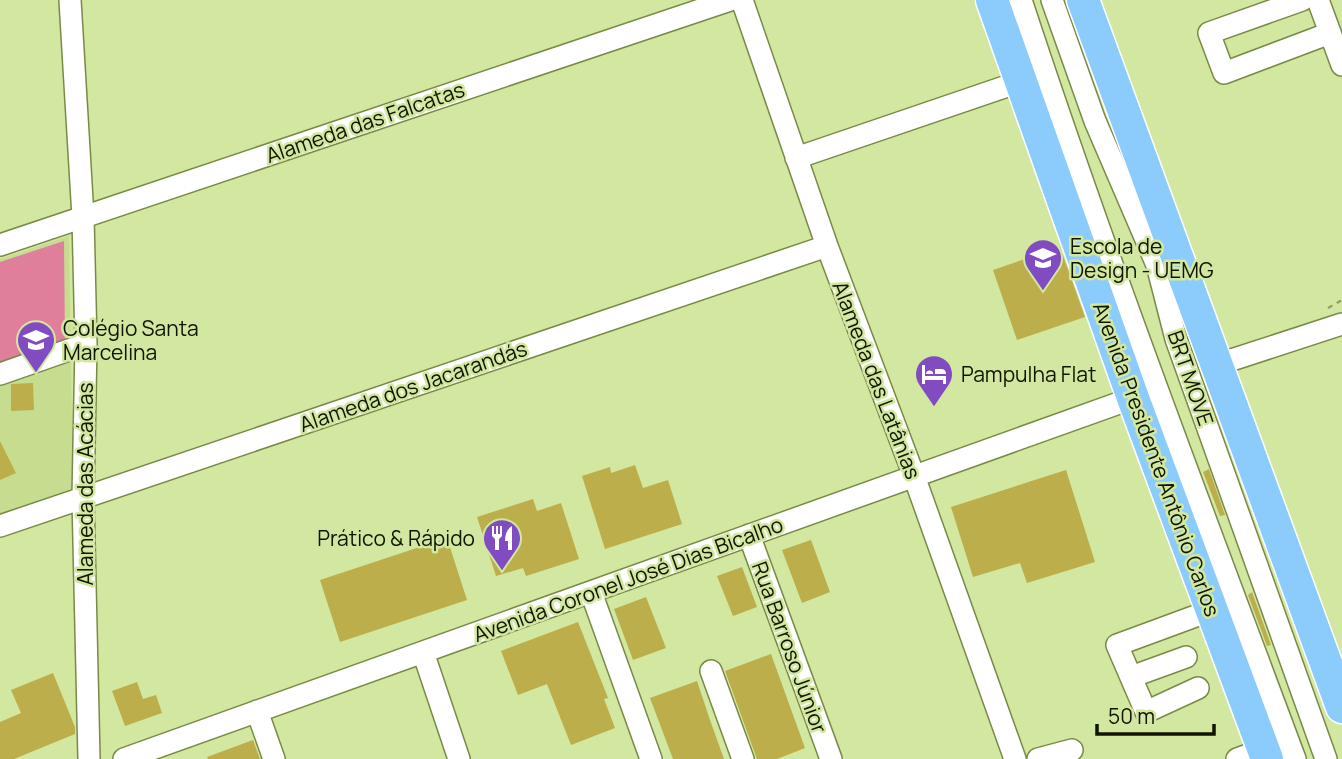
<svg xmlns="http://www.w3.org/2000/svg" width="1342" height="759" viewBox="0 0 1342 759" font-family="Manrope,sans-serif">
  <rect width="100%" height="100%" fill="#d2e7a0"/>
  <path fill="#c6dd8f" d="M69 236 73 490 0 515V259Z"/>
  <path fill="#df7f9b" d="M64 241 65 344 0 366V262Z"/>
  <path fill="#bcae4a" d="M1060 247 1085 317 1017 340 993 270Z
    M33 383 34 410 11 411V384Z
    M0 441 16 473 0 480Z
    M635 465 643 488 668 480 682 524 605 549 582 476 610 467 611 473Z
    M1209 469 1225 515 1220 516 1203 472Z
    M1066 470 1095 562 1027 583 1020 563 973 577 951 507Z
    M533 499 537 511 561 503 579 559 526 576 523 568 496 576 477 517Z
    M447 538 467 600 340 642 320 580Z
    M811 540 830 592 802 603 782 550Z
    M742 567 757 607 733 616 717 576Z
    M1252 592 1271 645 1267 646 1248 595Z
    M646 597 666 648 633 660 614 609Z
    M578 622 608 698 604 699 615 728 571 745 547 684 518 695 501 651Z
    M771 654 805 748 777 759H757L725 671Z
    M53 673 75 727V734L14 759H0V722L21 713 11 690Z
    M697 681 710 720 724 759H673L650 698Z
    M137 682 143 699 156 695 162 713 125 726 112 691Z
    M253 740 260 759H208L207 757Z"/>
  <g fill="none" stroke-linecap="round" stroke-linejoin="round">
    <defs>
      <path id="minor" d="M70 0 83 217 86 344 83 498 89 759
        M742 0 827 246 914 476 1015 759
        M1021 0C1105 256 1201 507 1295 759
        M1052 0 1095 121 1157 265 1176 339 1326 759
        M1302 0 1209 33 1224 73 1330 33
        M1318 0 1342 65
        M796 158 1019 82
        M0 245 730 0
        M1216 365 1342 324
        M0 374 86 344
        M0 526 827 246
        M749 535 831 759
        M591 592 651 759
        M423 652 459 759
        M711 671 743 759
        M1131 677 1186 657
        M1198 688 1146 712 1117 645 1212 610
        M257 711 274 759
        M124 759 1133 398
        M1038 759 1072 750
        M1237 759 1264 749"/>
      <path id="highway" d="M992 0 1133 398 1267 759
        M1083 0 1342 707"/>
    </defs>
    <use href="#minor" stroke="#788a47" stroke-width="24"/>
    <use href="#highway" stroke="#fff" stroke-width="35"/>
    <path stroke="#93a36c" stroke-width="2.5" stroke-dasharray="5 5" stroke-linecap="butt" d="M1328 308 1342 300"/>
    <use href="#minor" stroke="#fff" stroke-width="21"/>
    <use href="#highway" stroke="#8cccfd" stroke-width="32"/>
  </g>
  <defs>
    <symbol id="university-pin" viewBox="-11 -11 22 30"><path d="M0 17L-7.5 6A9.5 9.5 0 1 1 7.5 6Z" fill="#814bc2" stroke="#d2e7a0"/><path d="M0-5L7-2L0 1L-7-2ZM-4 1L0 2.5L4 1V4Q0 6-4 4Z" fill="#fff"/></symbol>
    <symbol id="school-pin" viewBox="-11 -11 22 30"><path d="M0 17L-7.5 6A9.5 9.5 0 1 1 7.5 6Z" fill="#814bc2" stroke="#d2e7a0"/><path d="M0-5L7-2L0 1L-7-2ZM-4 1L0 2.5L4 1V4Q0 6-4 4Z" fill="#fff"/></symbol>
    <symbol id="hotel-pin" viewBox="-11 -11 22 30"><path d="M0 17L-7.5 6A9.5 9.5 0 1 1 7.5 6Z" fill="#814bc2" stroke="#d2e7a0"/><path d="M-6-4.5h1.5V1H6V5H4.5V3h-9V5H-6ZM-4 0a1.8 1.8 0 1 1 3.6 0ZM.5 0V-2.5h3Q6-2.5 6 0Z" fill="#fff"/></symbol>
    <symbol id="restaurant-pin" viewBox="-11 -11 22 30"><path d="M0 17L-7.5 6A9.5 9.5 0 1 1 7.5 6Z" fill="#814bc2" stroke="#d2e7a0"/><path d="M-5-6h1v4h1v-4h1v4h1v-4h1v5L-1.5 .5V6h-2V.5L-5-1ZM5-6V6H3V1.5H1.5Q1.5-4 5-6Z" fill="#fff"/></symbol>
  </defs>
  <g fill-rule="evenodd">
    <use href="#university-pin" x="1021" y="236" width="44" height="60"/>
    <use href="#school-pin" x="14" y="318" width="44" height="60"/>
    <use href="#hotel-pin" x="912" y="352" width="44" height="60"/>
    <use href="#restaurant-pin" x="480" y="516" width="44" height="60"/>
  </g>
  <g text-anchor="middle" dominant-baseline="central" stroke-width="5" stroke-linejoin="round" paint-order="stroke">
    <g font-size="21" fill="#0f1500" stroke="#d2e7a0">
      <text transform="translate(365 122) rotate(-19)">Alameda das Falcatas</text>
      <text transform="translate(1191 378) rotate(71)">BRT MOVE</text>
      <text transform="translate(877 380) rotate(69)">Alameda das Latânias</text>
      <text transform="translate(413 386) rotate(-19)">Alameda dos Jacarandás</text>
      <text transform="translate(1157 459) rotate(70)">Avenida Presidente Antônio Carlos</text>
      <text transform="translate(85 484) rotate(-90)">Alameda das Acácias</text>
      <text transform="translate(628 579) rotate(-20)">Avenida Coronel José Dias Bicalho</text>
      <text transform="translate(790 647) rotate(70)">Rua Barroso Júnior</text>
    </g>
    <g font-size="21" fill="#0f1500" stroke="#d2e7a0" text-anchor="start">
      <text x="1070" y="246">Escola de<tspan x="1070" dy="24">Design - UEMG</tspan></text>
      <text x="63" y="328">Colégio Santa<tspan x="63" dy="24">Marcelina</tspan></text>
      <text x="961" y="374">Pampulha Flat</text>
      <text x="475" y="538" text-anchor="end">Prático &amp; Rápido</text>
    </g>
  </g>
  <path d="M1097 724v10h117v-10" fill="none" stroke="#0f1500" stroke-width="3.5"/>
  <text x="1108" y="724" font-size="21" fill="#0f1500" stroke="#d2e7a0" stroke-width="5" paint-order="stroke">50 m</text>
</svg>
